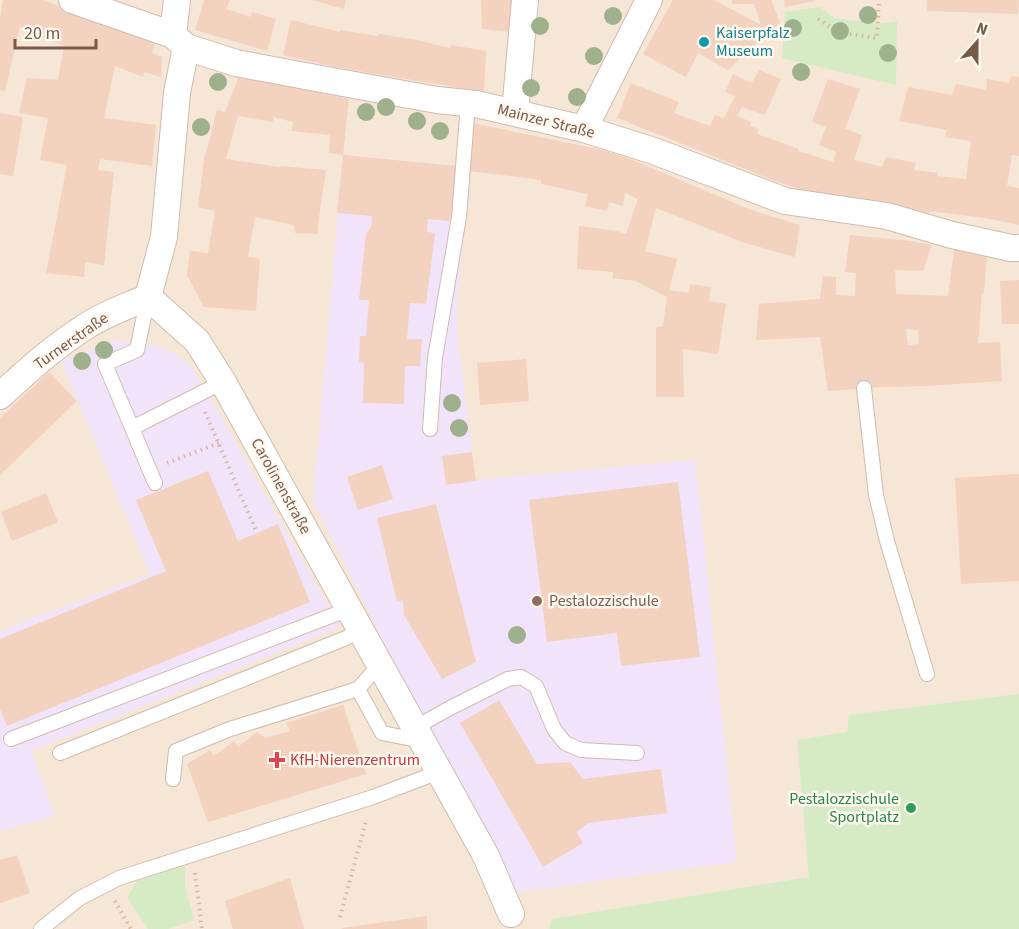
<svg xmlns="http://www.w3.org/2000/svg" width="1019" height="929" viewBox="0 0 1019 929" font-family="'Source Sans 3',sans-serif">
  <rect width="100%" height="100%" fill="#fdf4e8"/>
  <path fill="#f5e6d6" d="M0 0H1019V929H0Z"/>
  <path fill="#f1e4fa" d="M343 155 457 166 470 171 457 302 458 342 476 480 695 460 737 862 512 893 313 502Z
    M118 340 153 345 162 348 174 353 191 367 206 390 340 627 31 751 56 816 0 831V631L150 574 61 361 110 341Z"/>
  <path fill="#d6ebc5" d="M820 7 834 18 879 24 897 21 896 85 782 58 785 12Z
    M1019 694V929H549L552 919 809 877 797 740 847 732 849 715Z
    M185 864V885L194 920 168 929H148L127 898 137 881Z"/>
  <path fill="#f3d2bf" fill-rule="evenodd" d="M3 0H42L62 7 155 44 152 53 162 57 161 77 144 72 143 77 115 66 104 118 156 125 152 166 100 159 98 170 114 172 104 265 85 262 84 277 46 273 67 165 40 160 48 118 19 113 27 78 58 80 64 46 43 37 44 34 20 26 5 91 0 90V20Z
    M204 0H230L226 9 251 17 252 12 276 19 267 51 195 30Z
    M312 0H346L344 9Z
    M481 0H514V32L482 29Z
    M673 0H714L761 25 754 4H732V0H771L780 22 772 31 771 30 728 70 698 53 686 77 643 54Z
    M784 0H815V1L785 7Z
    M927 0H1019V1L1018 14 927 11Z
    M291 20 340 32V30L378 36 379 34 418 40 450 48 451 45 486 51 484 92 335 67 283 55Z
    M759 70 781 79 765 115 742 107 737 116 751 122 750 126 759 129 757 134 799 149 798 151 833 162 836 152 819 145 826 127 812 122 828 79 860 89 845 129 862 135 854 160 882 167 886 157 916 163 914 170 938 173 937 176 966 179 971 141 945 137 947 130 899 121 908 87 952 95 956 84 986 90 987 79 1009 83 1011 76 1019 77V156L1012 155 1007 186 1019 188V225L985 218 930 211V213L819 195 780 183 617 118 631 83 679 102 674 113 710 126 715 115 724 118 735 96 725 92 733 74 752 83Z
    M239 76 349 99 343 155 329 153 330 135 292 131 293 122 273 117V122L238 116 226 159 279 167 280 166 326 170 318 224V234L295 233 294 225 255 217 248 257 260 259 256 311 204 307 187 275 190 251 208 253 215 211 198 207 205 153 206 154 217 110 225 112Z
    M0 113 23 117 13 176 0 174Z
    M472 123 603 150 633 160 751 210 800 225 795 257 742 242 656 208 645 251 677 259 669 290 689 293 690 284 711 287 709 301 726 304 718 354 683 349 684 397H656V327L663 326 667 297 636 281 613 278V272L577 269 579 226 617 231 626 234 638 199 625 193 623 206 609 202 607 211 585 206 588 194 541 184V180L470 171Z
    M343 155 457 166 451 221 428 219 427 232 435 233 426 304 410 303 407 339H422L420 366H405L404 404 363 403 364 363 359 362 360 336H366L369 300H359L366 234 371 227 372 216 337 213Z
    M850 235 911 241 932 245 923 271 895 270 896 294 948 296 954 249 987 255 984 293H982L978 343 1000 342 1002 381 927 386 883 387 828 391 820 337 756 340 759 304 820 299 823 276 836 277V295L855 296 856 273 845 272ZM906 329 918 330 919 344 908 345Z
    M1019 280V324H1002L1000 281Z
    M526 359 529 401 480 405 477 363Z
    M49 372 77 401 0 475V418Z
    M472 452 476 481 446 485 442 456Z
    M382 465 393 499 358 510 347 477Z
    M208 471 238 541 278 524 310 602 7 726 0 709V639L166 571 136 500Z
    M1019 474V581L961 584 955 478Z
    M678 482 700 657 621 666 617 633 547 642 529 500Z
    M46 493 58 522 12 541 1 512Z
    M436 504 476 662 442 679 404 615 403 600 397 602 377 518Z
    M499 700 537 764 570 762 583 779 661 769 667 813 588 823 577 832 583 843 543 867 460 723Z
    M343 705 366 774 208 822 187 764 210 750 214 756 234 741 238 747 257 732 265 738 290 731 286 723Z
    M17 855 30 893 0 903V860Z
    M290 878 304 929H233L225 901Z
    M427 916V929H342V928Z"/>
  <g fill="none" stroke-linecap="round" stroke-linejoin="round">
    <defs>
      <path id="lane" d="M148 297 137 350 105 364 132 428 223 382
        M864 388 876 495 887 541 927 674
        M132 428 155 483
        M430 429 435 358 459 217 468 104
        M379 665 358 689 382 733 422 741
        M414 728 450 708 508 679 521 677 536 686 554 729 565 743 581 750 637 753
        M11 739 349 609
        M60 753 346 638 360 630
        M173 779 176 751 230 729 358 689
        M41 929 80 898 119 878 373 797 439 772"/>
      <path id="street" d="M72 0 173 35 186 47 236 63 332 81 437 100 476 104 584 129 654 151 785 201 887 216 952 235 1011 248H1019
        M173 35 177 0
        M515 112 525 0
        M584 129 649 0
        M148 297 197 341 223 382 486 856 511 914
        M148 297 164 237 177 93 186 47
        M0 396C28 370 56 345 88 325 107 313 128 306 148 297"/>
    </defs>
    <use href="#lane" stroke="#cfbcad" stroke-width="16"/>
    <use href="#street" stroke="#cfbcad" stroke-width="28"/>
    <path stroke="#d8b5a1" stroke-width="4" stroke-dasharray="1.5 4.5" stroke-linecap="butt" d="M818 19 840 33 877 38 879 0
      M205 412 257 533
      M167 463 219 443
      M195 873 202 929
      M115 901 131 929
      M340 917 366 821"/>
    <use href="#lane" stroke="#fff" stroke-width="14"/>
    <use href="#street" stroke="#fff" stroke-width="26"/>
  </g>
  <g fill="#9fb08c">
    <circle cx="868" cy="15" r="9"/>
    <circle cx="613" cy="16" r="9"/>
    <circle cx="540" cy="26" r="9"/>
    <circle cx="793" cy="28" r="9"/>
    <circle cx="840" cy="31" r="9"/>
    <circle cx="888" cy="53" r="9"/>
    <circle cx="594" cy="56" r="9"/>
    <circle cx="801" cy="72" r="9"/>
    <circle cx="218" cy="82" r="9"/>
    <circle cx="531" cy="88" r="9"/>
    <circle cx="577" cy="97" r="9"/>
    <circle cx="386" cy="107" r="9"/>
    <circle cx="366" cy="112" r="9"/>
    <circle cx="417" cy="121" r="9"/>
    <circle cx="201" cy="127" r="9"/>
    <circle cx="440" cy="131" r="9"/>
    <circle cx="104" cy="350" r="9"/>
    <circle cx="82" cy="361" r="9"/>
    <circle cx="452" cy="403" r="9"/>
    <circle cx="459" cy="428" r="9"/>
    <circle cx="517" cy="635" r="9"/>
  </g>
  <circle fill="#0f9aa8" stroke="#fff8ef" stroke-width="2" cx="704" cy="42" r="6"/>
  <circle fill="#8d6e63" stroke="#fff8ef" stroke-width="2" cx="537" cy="601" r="6"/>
  <path fill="#e0444e" stroke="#fff8ef" stroke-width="2" d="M274 751h6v6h6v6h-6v6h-6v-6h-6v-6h6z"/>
  <circle fill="#2e9e5b" stroke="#fff8ef" stroke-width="2" cx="911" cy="808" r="6"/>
  <g text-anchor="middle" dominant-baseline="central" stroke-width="5" stroke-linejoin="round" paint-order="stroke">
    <g font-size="16" fill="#0d838f" stroke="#fff8ef" text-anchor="start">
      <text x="716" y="33">Kaiserpfalz<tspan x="716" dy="18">Museum</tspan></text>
    </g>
    <g font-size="16" fill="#785a4b" stroke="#fff8ef">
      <text transform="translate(546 121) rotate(14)">Mainzer Straße</text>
      <text transform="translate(71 341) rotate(-35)">Turnerstraße</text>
      <text transform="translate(281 486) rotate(61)">Carolinenstraße</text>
    </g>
    <g font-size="16" fill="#785e54" stroke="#fff8ef" text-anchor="start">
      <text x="549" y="601">Pestalozzischule</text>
    </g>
    <g font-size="16" fill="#be3a42" stroke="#fff8ef" text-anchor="start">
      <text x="290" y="760">KfH-Nierenzentrum</text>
    </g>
    <g font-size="16" fill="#27864d" stroke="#fff8ef" text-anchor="end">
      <text x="899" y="799">Pestalozzischule<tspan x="899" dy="18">Sportplatz</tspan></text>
    </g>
  </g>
  <g transform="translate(977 42) rotate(21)" stroke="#fff8ef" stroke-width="4.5" paint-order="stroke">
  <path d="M0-4.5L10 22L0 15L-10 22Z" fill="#785a4b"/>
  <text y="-9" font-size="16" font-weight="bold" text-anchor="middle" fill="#785a4b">N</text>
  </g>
  <path d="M15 39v9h81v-9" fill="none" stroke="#785a4b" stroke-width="3"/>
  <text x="24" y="39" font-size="18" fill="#785a4b" stroke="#fff8ef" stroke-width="4.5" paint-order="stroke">20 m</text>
</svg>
